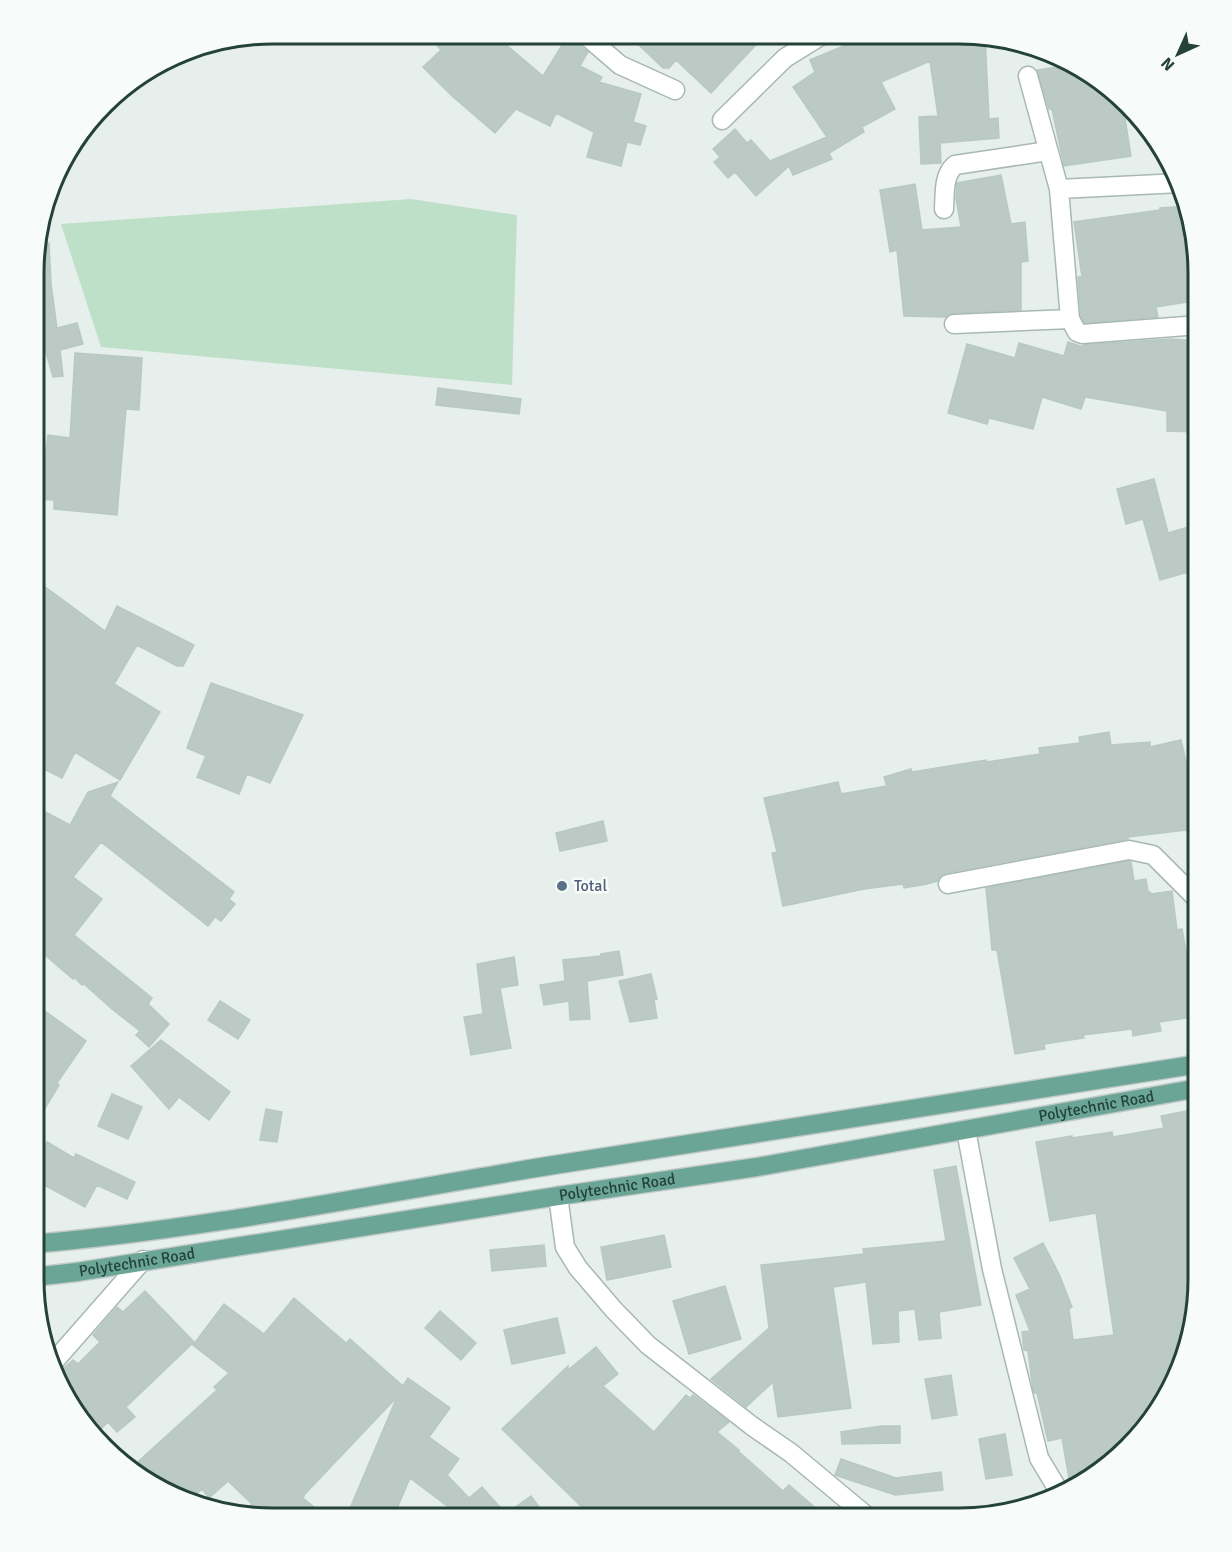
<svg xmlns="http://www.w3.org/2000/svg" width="1232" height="1552" viewBox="0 0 1232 1552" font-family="Signika,sans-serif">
  <rect width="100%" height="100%" fill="#e6efeb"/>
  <path fill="#bfe0c8" d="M411 199 517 215 512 385 101 347 61 224Z"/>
  <path fill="#bbcac4" stroke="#b8c9c2" stroke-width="1.5" d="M427 33 516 34 505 44 543 76 567 37 588 52 580 66 602 77 599 82 641 94 633 122 646 126 640 145 627 142 621 166 587 157 594 132 556 113 550 126 516 109 495 133 452 96 423 67 441 50Z
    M650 34H766L711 93 676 60 669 68H663L639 45Z
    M870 35H985L989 119 998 118 999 138 940 143 941 163 921 164 919 117 938 116 930 61 881 82 895 109 862 127 864 132 829 153 832 159 793 175 789 166 756 196 735 172 728 178 714 162 720 157 713 149 735 129 747 143 751 140 770 161 827 137 793 87 815 72 810 60Z
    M1070 65 1093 74 1123 106 1131 156 1064 166 1052 109H1049L1037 70Z
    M1001 175 1011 224 1025 222 1028 261 1021 262V310L954 313 946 317 904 316 897 250 890 252 880 190 915 184 922 230 961 227 956 198 957 183Z
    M1189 206 1199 272V300L1156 307 1158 317 1085 323 1081 316 1078 277H1082L1074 222 1160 210V208Z
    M35 243H49L51 284 57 328 77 323 83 344 60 350 63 376 53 377 37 321H35Z
    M1170 339 1199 341V432L1167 431V411L1085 397 1081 409 1042 397 1033 429 989 418 987 424 948 413 967 344 1015 358 1019 343 1064 356 1068 342 1083 347V345Z
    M75 353 142 358 139 410 126 409 117 515 54 509V500L35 499V450L46 452 48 435 70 438Z
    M438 388 521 399 519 414 436 405Z
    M1154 479 1168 533 1199 524V569L1160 580 1143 519 1126 524 1117 489Z
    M40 583 105 631 117 606 194 645 183 666H177L137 645 114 684 160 712 120 780 75 752 62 778 34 764V740L45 718 34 712V592Z
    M211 683 303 715 270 783 247 774 239 794 197 777 206 756 187 748Z
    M1109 732 1111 745 1150 742V747L1181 740 1192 787H1197L1199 850 1186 830 1128 837V839L946 873 940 876 937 881 927 884 904 888 903 884 864 889 783 906 772 853 777 852 764 798 838 782 841 794 887 786 884 777 911 769 912 772 986 760 987 762 1040 754 1039 748 1080 743 1079 737Z
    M118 782 110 796 234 892 229 899 235 904 221 921 215 917 208 926 101 842 73 877 102 899 74 935 152 998 148 1004 169 1024 149 1047 136 1035 140 1031 112 1009 84 984 82 985 74 977 73 979 46 956 34 950V806L70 825 88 792Z
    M603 821 607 841 560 851 556 833Z
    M1129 861 1131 862 1134 881 1146 879 1148 892H1150L1151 894 1172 891 1177 930 1182 929 1189 969 1193 968 1199 1002V1016L1159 1022 1161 1031 1133 1036 1132 1029 1083 1035 1084 1038 1044 1044 1045 1049 1015 1054 997 950H992L986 888Z
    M619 951 623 975 587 981 590 1019 570 1020 569 1001 544 1005 540 985 565 981 563 960 601 956V954Z
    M514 957 518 985 500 988 511 1048 471 1055 464 1017 483 1014 477 964Z
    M651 974 657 999 654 1000 657 1018 630 1022 619 981Z
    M220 1001 250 1020 238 1039 208 1020Z
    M34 1003 86 1041 57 1083 59 1085 33 1128Z
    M161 1040 230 1092 209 1120 179 1097 169 1109 131 1066Z
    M112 1094 142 1107 128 1139 98 1126Z
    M266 1109 282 1112 277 1142 260 1140Z
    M1192 1110 1199 1147 1198 1295 1186 1357 1159 1412 1079 1487 1071 1490 1062 1438 1048 1441 1037 1393H1034L1032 1383 1028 1351 1024 1350 1022 1332 1030 1331 1016 1295 1030 1289 1014 1258 1043 1243 1059 1274 1072 1307 1069 1309 1073 1340 1114 1335 1096 1213 1050 1221 1036 1142 1072 1136V1138L1112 1132 1113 1137 1164 1128 1161 1116Z
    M47 1142 74 1158 76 1154 135 1182 127 1199 97 1185 85 1207 33 1179V1165Z
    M956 1166 981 1305 939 1312 941 1338 919 1340 915 1309 898 1311 899 1342 873 1344 866 1282 833 1287 851 1408 778 1417 773 1382 746 1407 711 1379 769 1328 761 1265 864 1254 863 1249 946 1241 934 1170Z
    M664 1235 671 1267 607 1280 601 1247Z
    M544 1245 546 1266 492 1271 490 1250Z
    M725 1286 741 1339 689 1354 673 1301Z
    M145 1291 194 1342 126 1407 135 1417 117 1432 108 1422 97 1433 65 1399 55 1376 73 1360 78 1364 100 1342 93 1335 117 1307 123 1312Z
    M294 1298 346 1343 350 1339 403 1386 408 1378 450 1408 429 1437 459 1459 447 1475 469 1498 482 1487 506 1514 531 1496 547 1518H441L451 1509 410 1478 393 1518H346L397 1397 305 1494 303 1498 327 1518H256L240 1515 252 1504 228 1481 209 1498 202 1489 187 1502 140 1479 130 1469 217 1390 214 1387 229 1373 193 1345 224 1304 264 1334Z
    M440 1311 476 1343 461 1360 425 1328Z
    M557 1318 565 1353 512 1364 504 1330Z
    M596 1347 618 1374 603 1386 654 1432 686 1395 690 1398 693 1395 729 1422 717 1432 739 1450 738 1451 783 1491 789 1485 827 1518H593L502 1429 568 1366V1370Z
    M951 1375 957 1415 932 1419 925 1379Z
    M881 1426H900V1443L842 1444 841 1432Z
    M1005 1434 1012 1475 986 1479 979 1439Z
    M841 1459 896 1478 941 1472 943 1490 895 1495 835 1475Z"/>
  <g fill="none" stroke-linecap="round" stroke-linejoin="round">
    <defs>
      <path id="street" d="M584 34 620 65 675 90
        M1028 76 1059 189 1070 319 1077 332 1082 334 1199 325
        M722 120 785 58 822 35
        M1059 189 1180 183
        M944 209C945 193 943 176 955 165L1048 151
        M954 324 1070 319
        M948 884 1129 850 1153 855 1199 901
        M966 1130 992 1269 1039 1458 1060 1493
        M558 1196 565 1247 578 1268 614 1310 648 1345 752 1426 791 1453 869 1518
        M51 1365 143 1260"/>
      <g id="primary">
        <path d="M33 1244C208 1229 381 1193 554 1165 769 1130 984 1097 1199 1064"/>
        <path id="s1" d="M33 1277 77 1272 558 1196 757 1167 1199 1088"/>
      </g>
    </defs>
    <use href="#street" stroke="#a8b8b2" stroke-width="21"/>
    <use href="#primary" stroke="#c2cac8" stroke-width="21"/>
    <use href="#street" stroke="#fff" stroke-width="18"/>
    <use href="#primary" stroke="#6aa596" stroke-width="18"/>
  </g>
  <circle fill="#5c6f8a" stroke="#f7fbf9" stroke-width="2" cx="562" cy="886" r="6"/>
  <g text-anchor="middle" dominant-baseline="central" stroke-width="5" stroke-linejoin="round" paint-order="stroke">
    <g font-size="16" fill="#4e5e75" stroke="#f7fbf9" text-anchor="start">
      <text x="574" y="886">Total</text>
    </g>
    <g font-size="16" fill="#24423a" stroke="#f7fbf9">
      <text stroke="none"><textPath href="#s1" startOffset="1077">Polytechnic Road</textPath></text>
      <text stroke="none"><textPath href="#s1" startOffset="591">Polytechnic Road</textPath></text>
      <text stroke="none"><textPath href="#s1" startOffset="105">Polytechnic Road</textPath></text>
    </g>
  </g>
  <path d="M0 0H1232V1552H0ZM273 44H959A229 229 0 0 1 1188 273V1279A229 229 0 0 1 959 1508H273A229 229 0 0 1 44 1279V273A229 229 0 0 1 273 44Z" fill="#f7fbf9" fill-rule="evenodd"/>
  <path fill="none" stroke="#24423a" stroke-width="3" d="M273 44H959A229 229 0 0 1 1188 273V1279A229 229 0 0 1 959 1508H273A229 229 0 0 1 44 1279V273A229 229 0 0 1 273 44Z"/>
  <g transform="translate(1178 54) rotate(225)" stroke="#f7fbf9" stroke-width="4.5" paint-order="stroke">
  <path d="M0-4.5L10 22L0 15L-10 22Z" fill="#24423a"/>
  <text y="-9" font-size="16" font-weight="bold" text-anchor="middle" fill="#24423a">N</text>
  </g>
</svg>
